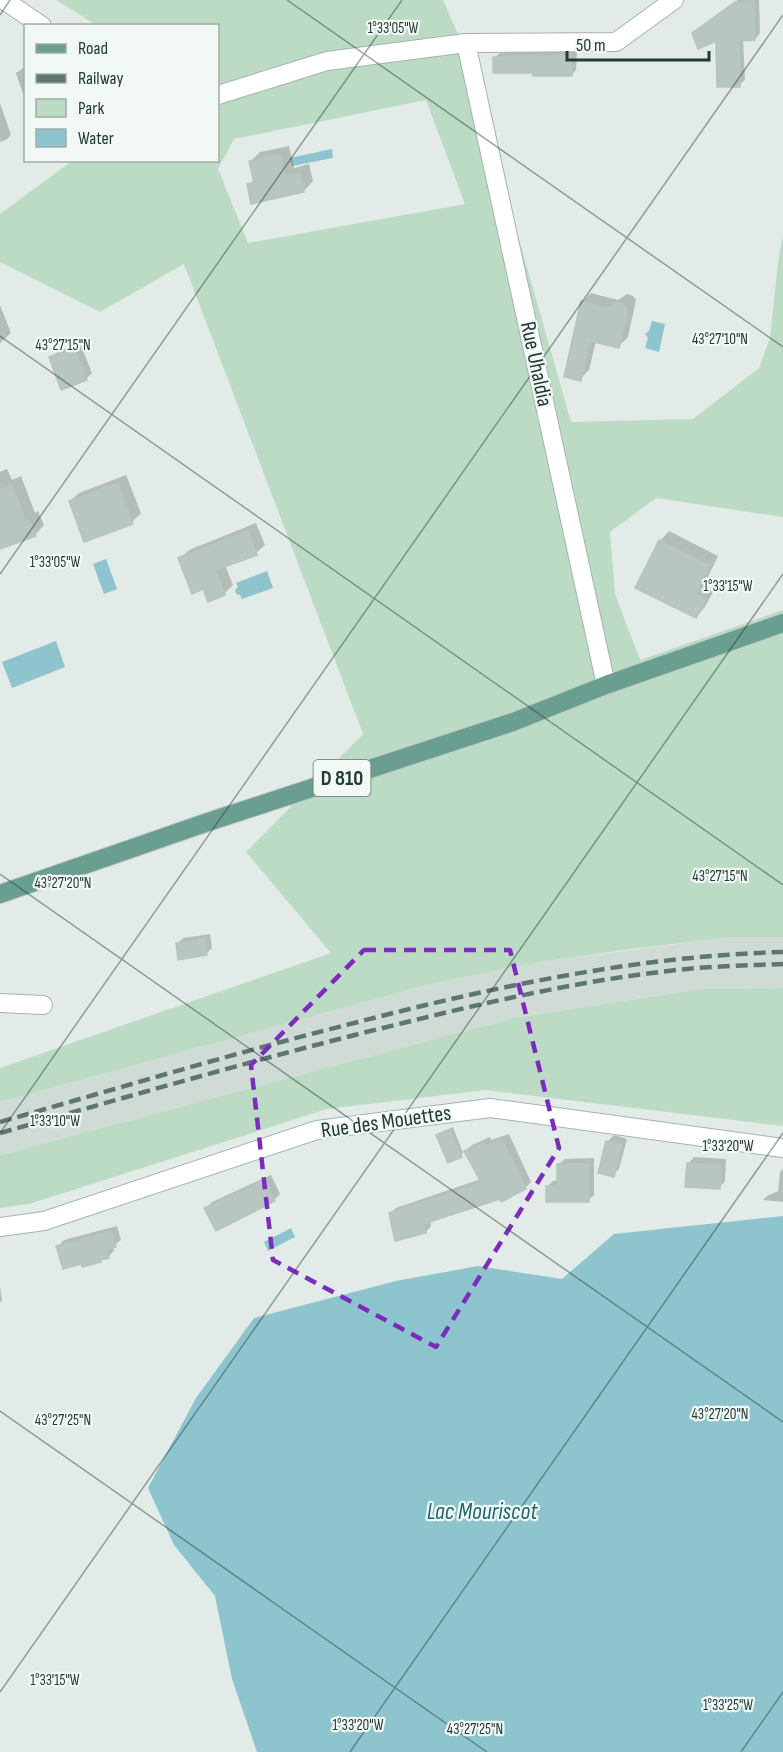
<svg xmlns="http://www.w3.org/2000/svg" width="783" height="1752" viewBox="0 0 783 1752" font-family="'Sofia Sans Condensed',sans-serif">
  <rect width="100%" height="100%" fill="#e2ebe7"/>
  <path fill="#d0dbd6" d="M733 937H783V988L701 989 514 1018 0 1155V1102L426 985 539 962Z"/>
  <path fill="#bcdbc4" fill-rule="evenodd" d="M56 0H443L465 50 571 422 693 419 759 368 770 338 779 254 783 236V517L656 498 610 532 615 594 640 660 783 610V937H733L632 949 539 962 426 985 0 1102V1068L331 953 246 852 363 734 184 264 100 312 0 262V214L72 161 218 160V26L94 25 93 23ZM426 100 465 204 248 243 218 169 234 139Z
    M783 988V1126L486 1090 327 1109 29 1204 0 1208V1155L514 1018 701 989Z"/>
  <path fill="#8dc4cd" d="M332 149 333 158 292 166 290 158Z
    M652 321 665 324 659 352 645 348 648 338 645 334 649 331Z
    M106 559 117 589 104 594 93 564Z
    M267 571 273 588 242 599 240 595 236 594 235 590 238 587 236 583Z
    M56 641 65 667 12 688 2 662Z
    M783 1216V1752H257L232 1679 215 1596 174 1545 148 1488 196 1398 254 1318 396 1281 478 1266 562 1279 614 1234Z
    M291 1228 295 1237 268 1251 264 1242Z"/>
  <path fill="#0003" d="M738 0H759L760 33 755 39H743L745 80 739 85 717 38 700 28Z
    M512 51H577L576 70 571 75 494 58 500 53 510 52Z
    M26 66V103L16 73Z
    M0 103 11 135 6 140 0 142Z
    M289 146 294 168 309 164 313 181 304 191 248 185 255 179 251 161 260 152Z
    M591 293 618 300 627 294 633 296 636 300 628 337 619 346 596 341 589 370 580 379 582 302Z
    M0 305 11 333 0 343Z
    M80 343 92 373 86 379 51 358 57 352Z
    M7 469 12 480 21 476 35 513 38 511 44 525 35 535 0 548V472Z
    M126 475 141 513 132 522 70 501 79 493Z
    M256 523 265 545 256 553 225 565 233 585 224 594 203 588 180 558 189 550Z
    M669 531 718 556 704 585 714 590 705 607 696 617 660 541Z
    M210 934 212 948 206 954 178 943 183 938Z
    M453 1127 463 1153 461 1156 438 1135Z
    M509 1134 531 1182 525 1188 430 1220 431 1226 426 1232 390 1214 396 1208 481 1179 466 1151 472 1145 490 1137 491 1140Z
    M614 1135 627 1139 619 1169 613 1175 608 1141Z
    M694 1157 726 1159 725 1181 719 1188 688 1164Z
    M594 1158V1195L588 1200 548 1186 553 1181 559 1180V1164L565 1159Z
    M783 1169V1202L763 1200 767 1196 778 1191 780 1172Z
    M271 1175 280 1194 274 1200 206 1208 212 1202Z
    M117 1226 121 1240 113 1246 114 1251 108 1257 58 1246 64 1240Z
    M0 1286 2 1300 0 1303Z"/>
  <path fill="#b7c6c0" stroke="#b5c5be" stroke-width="1.5" d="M754 1 755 40 739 41 740 87H717L716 41 698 49 692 33 735 2Z
    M572 55V76H533V73H493V57H505V56Z
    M280 154 285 176 300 173 304 192 251 204 247 184 254 183 249 161Z
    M581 301 608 308 614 303H621L627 308 628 312 619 348 590 341 581 381 564 377Z
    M74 348 87 380 61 390 49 357Z
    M118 483 133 524 84 542 69 501Z
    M12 484 26 521 29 520 36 536 0 549V489Z
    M248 531 257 555 216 570 225 595 208 602 203 589 192 594 178 558Z
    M659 540 710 565 695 594 706 600 696 618 635 588Z
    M205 938 207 955 178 960 176 943Z
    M450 1129 462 1157 448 1163 436 1135Z
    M502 1139 526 1189 501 1202 500 1199 423 1224 426 1233 395 1241 389 1213 481 1182 464 1151 484 1142 485 1145Z
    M606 1141 622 1144 614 1177 598 1173Z
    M687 1163 721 1165 720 1189 685 1187Z
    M557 1164H589V1202H546V1186H557Z
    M265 1180 275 1201 216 1231 204 1208Z
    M111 1231 116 1247 106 1250 109 1258 100 1260 101 1262 82 1267 81 1264 63 1269 56 1246Z"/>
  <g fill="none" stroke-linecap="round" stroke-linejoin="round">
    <defs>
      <path id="minor" d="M4 0 42 26
        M466 43 606 685
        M218 95 327 61 466 43 616 42 674 0
        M0 1003 43 1005
        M0 1227 44 1221 317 1130 490 1108 783 1148"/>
      <path id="primary" d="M0 894 208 822 513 722 606 685 783 623"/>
    </defs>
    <use href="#minor" stroke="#a5b3ae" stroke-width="20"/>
    <use href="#primary" stroke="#c1c8c6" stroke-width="20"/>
    <use href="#minor" stroke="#fff" stroke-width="18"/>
    <use href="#primary" stroke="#699e90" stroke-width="18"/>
    <path stroke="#5d7770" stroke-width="4.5" stroke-dasharray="12 6" stroke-linecap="butt" d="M0 1122C119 1088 238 1052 358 1022 497 986 639 956 783 952
      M0 1133C134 1095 267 1056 403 1023 500 999 597 977 697 968 725 966 754 965 783 964"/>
  </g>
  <path fill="none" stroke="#7b2cbf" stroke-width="4.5" stroke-dasharray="12 8" stroke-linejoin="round" d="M364 950H510L559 1148 436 1347 273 1260 251 1065Z"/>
  <path fill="none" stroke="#233b35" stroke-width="1.5" stroke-opacity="0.45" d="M287 0 783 347M0 15 10 0M0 336 783 885M0 574 402 0M0 874 783 1422M0 1133 783 15M0 1411 487 1752M0 1692 783 574M350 1752 783 1133M741 1752 783 1692"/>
  <g text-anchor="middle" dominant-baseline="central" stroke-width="4.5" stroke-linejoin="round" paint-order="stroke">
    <rect fill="#f2f8f5" stroke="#61746f" stroke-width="1.5" x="313.5" y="760" width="57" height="36" rx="4.5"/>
    <g font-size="21" font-weight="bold" fill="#233b35">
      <text x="342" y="778">D 810</text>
    </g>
    <g font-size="22" fill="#233b35" stroke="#f2f8f5">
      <text transform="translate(536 364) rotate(78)">Rue Uhaldia</text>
      <text transform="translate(386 1122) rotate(-8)">Rue des Mouettes</text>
    </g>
    <g font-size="24" font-style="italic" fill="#206774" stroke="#f2f8f5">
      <text x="482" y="1511">Lac Mouriscot</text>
    </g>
  </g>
  <g font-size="15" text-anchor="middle" fill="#233b35" stroke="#f2f8f5" stroke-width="4.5" stroke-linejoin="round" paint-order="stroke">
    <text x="393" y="33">1°33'05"W</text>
    <text x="720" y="344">43°27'10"N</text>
    <text x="63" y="350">43°27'15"N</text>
    <text x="55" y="567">1°33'05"W</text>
    <text x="728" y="591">1°33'15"W</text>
    <text x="720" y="881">43°27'15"N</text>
    <text x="63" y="888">43°27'20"N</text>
    <text x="55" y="1126">1°33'10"W</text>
    <text x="728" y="1151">1°33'20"W</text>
    <text x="720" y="1419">43°27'20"N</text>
    <text x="63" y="1425">43°27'25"N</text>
    <text x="55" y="1685">1°33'15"W</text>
    <text x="728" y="1710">1°33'25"W</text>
    <text x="358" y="1730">1°33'20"W</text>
    <text x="475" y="1734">43°27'25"N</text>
  </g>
  <rect x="24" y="24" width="195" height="138" fill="#f2f8f5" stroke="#9faca8" stroke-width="1.5"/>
  <rect x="36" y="44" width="30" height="9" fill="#699e90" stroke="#9faca8" stroke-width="1.5"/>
  <text x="78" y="54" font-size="18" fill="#233b35">Road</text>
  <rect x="36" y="74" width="30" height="9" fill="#5d7770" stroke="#9faca8" stroke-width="1.5"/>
  <text x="78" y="84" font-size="18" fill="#233b35">Railway</text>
  <rect x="36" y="99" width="30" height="18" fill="#bcdbc4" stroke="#9faca8" stroke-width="1.5"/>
  <text x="78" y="114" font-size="18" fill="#233b35">Park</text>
  <rect x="36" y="129" width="30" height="18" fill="#8dc4cd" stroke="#9faca8" stroke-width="1.5"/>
  <text x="78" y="144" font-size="18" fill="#233b35">Water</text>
  <path d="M567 51v9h142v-9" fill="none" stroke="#233b35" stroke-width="3"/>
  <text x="576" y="51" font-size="18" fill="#233b35" stroke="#f2f8f5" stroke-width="4.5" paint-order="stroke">50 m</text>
</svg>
